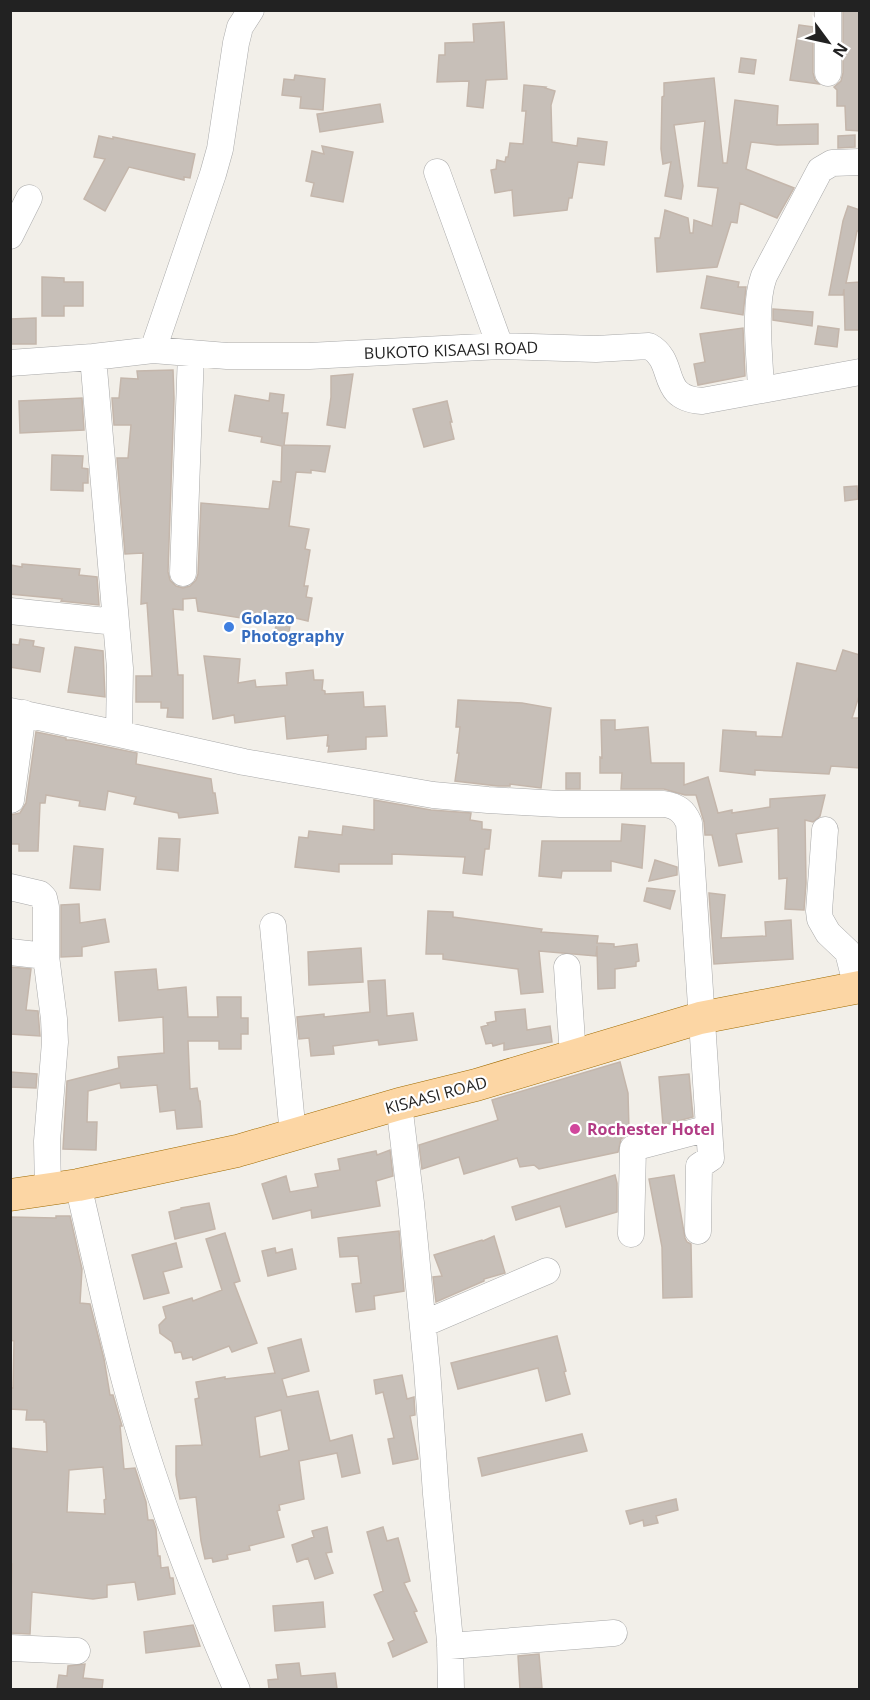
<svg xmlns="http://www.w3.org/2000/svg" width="870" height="1700" viewBox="0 0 870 1700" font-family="'Open Sans',sans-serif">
  <rect width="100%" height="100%" fill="#f2efe9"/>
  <path fill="#c7bfb8" stroke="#c4b6ab" stroke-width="1.5" fill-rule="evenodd" d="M843 10H860V131L846 130 845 106H837V90L834 87 841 81 843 73Z
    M504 22 507 79 486 80 483 108 467 106 469 81 437 82 439 55H445V43L474 42 473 24Z
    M799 25 813 27V73L815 80 819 84 790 80Z
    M741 58 756 60 754 74 739 72Z
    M295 75 325 79 323 110 300 108 301 97 282 95 284 79 294 80Z
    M714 78 723 163H727L735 100 778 106 777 125 818 124V144L777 145 751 142 746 169 794 188 777 218 740 203 737 223 731 222 717 267 657 272 655 238H660L665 210 688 218 690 233H693L694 220 712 226 718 188 698 186 705 121 674 125 683 186 681 199 665 196 671 162 663 164 661 149 662 97 664 96V83Z
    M524 85 546 87 545 88 555 91 551 105 552 142 577 146 578 138 607 142 604 165 578 162 572 198H569L567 210 514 216 512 190 495 193 491 170 496 169 497 160 505 162 506 157H508L510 143 523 144 526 111H522Z
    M380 104 383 122 320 132 317 114Z
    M855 135V147L838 148V136Z
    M99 136 113 139V137L195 154 190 178 184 177V180L129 167 105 211 84 199 105 159 94 157Z
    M322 146 353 152 343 202 311 196 314 183 306 181 312 151 324 154Z
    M848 206 860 210V231H857L846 283 860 282V330H845L844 289 843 295H829L843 221Z
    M707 276 739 282 738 287H746L743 315 701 308Z
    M42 277 64 278V282H83V306H64V316H42Z
    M773 309 813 312 812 326 773 320Z
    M36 318V344H10V319Z
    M818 326 839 329 837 347 815 344Z
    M743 328 745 376 698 385 694 364 705 362 700 334Z
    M173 370 174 398 168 572 170 580 176 586 183 588 190 586 196 580 198 574 201 503 269 509 273 481 281 482 282 446 261 442 262 437 229 431 235 395 269 401 270 393 284 395 282 413H288L284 445 330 446 325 472 311 470V473L296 472 289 526 309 529 305 549 310 550 304 586H308L306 597 312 598 308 621 291 617 289 633 275 632 277 616 242 613 241 618 198 611 196 598 183 599V610L173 609 178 675H183V718L167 717 168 708H161V702H136V676H152L147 603 141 604 143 553 125 554 117 458H128L131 425H114L112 398H119L121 378 138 379 137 371Z
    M353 374 345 428 327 425 331 397V376Z
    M82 398 84 430 20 433 19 401Z
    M447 401 452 422H450L454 439 424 447 413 409Z
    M52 455 83 456 82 468 88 469V483H83V491L51 490Z
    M857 486 858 499 845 501 844 487Z
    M22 564 80 569 79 575 97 577 99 605 61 601 62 599 10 594V565L22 567Z
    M20 639 34 641 33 646 44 648 40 672 10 667V644L19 645Z
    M75 647 103 651 105 697 68 692Z
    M843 650 860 655V693L852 718H860V768L831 766 829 774 755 770V775L720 771 723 730 756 732V736L782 737 797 663 836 671Z
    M204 656 240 659 238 683 255 680 256 687 287 685 286 673 313 670 314 680H323L322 690 325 691V694L363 692 364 707 385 706 387 736 366 737V749L328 752 329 746H327L328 735 287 739 285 716 235 723 234 715 213 719Z
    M458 700 522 703 551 708 541 788 510 784V786H498L455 781 459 753H457L460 727H456Z
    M601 720H615V730L648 727 651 763H684V785L708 777 718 813 732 810V813L770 807V799L825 795 820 816 813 822 805 820 806 883 804 910 785 909 787 878 779 879 778 828 736 834 742 862 719 866 712 835H705L704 822 696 795H685L664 789H621L622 773H600V757L602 758Z
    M36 732 66 738V740H73L137 753 136 764 211 779 213 793H215L218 813 179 818 178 813 134 804 136 797 108 791 105 810 79 806 80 801 46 795 45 803H40L38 851H19V844H10V815L20 813 26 803Z
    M566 773H580V789H566Z
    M374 800 431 810 471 813 470 820 482 822V829L491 830 489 849H485L482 875 463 873 465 857 392 854V864H339V872L295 867 299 837 308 838 309 831 342 835 343 826 374 830Z
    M622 824 645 826 642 868 611 861V871H562L561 878 539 876 542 841H621Z
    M159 838 180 839 178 871 157 869Z
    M74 846 103 849 100 890 70 888Z
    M655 860 677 867V875L649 881Z
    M647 888 675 891 670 909 644 901Z
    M709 893 725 895 721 938 766 936 765 922 791 920 793 959 714 964Z
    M79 904 80 923 105 919 109 942 82 947V956L61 957V905Z
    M428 911 453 912V917L542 929 541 932 598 936 597 943 614 944V947L637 944 639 961 636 962V966L615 969V988L598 989 597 946 596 956 539 951 543 992 521 994 518 969 443 959V954H426Z
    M361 948 363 982 309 985 308 952Z
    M10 967 31 969 26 1010 38 1011 40 1036 10 1034Z
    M156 969 158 990 186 987 188 1017H218L217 997H241V1018H248V1034H241V1049H219V1041H188L190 1089 197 1088 199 1101H200L202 1127 177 1129 175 1110 160 1112 157 1085 121 1088 120 1083 88 1091 87 1122H97L96 1150 63 1149 67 1081 119 1068 118 1057 164 1053 163 1017 119 1021 115 972Z
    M385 980 387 1016 413 1013 417 1040 379 1045 378 1040 333 1046 334 1054 311 1056 309 1038 299 1039 297 1017 324 1014V1017L370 1012 368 981Z
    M525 1009 527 1030 550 1026 552 1042 504 1050V1043L493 1046 492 1043 486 1044 481 1027 488 1025 487 1023 496 1021 495 1012Z
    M620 1062 628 1093 629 1130 627 1135 621 1139 618 1152 539 1169 534 1165 520 1167 517 1158 464 1174 459 1157 422 1169 419 1145 498 1120 492 1100Z
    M10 1072 37 1074 36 1088 10 1087Z
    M689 1074 693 1117 663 1125 659 1077Z
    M390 1150 393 1176 376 1181 380 1206 312 1218 311 1210 273 1219 262 1184 286 1176 290 1192 318 1187 315 1174 340 1170 338 1159 376 1151 377 1155Z
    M615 1175 617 1183V1212L566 1227 560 1206 516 1220 512 1207Z
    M674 1175 685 1238 687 1242 691 1244 692 1297 663 1298 662 1247 649 1179Z
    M209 1203 215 1229 175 1239 169 1212 181 1209V1208Z
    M56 1216H70L82 1269 80 1303 90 1304 104 1359 110 1395H113L122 1426H120L124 1469 135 1468 146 1502 148 1520H153L156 1529 158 1556H160L161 1568 168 1567 170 1578H173L175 1594 138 1600 135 1582 107 1585V1597L93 1599 32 1592 30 1634 10 1633 12 1564H10V1448L47 1452 46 1422H44V1420H26L27 1410 10 1409V1388H13L14 1341 10 1340V1217L56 1218ZM103 1467 106 1499 104 1500 105 1514 67 1512 69 1470Z
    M399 1231 404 1291 374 1296 375 1309 356 1312 352 1284 361 1283 358 1256 340 1257 338 1238Z
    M225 1233 240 1281 234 1283 257 1343 232 1352 229 1346 193 1360 192 1357 183 1359 181 1352 175 1353 172 1342 160 1333 159 1325 166 1318 163 1307 192 1298 193 1301 222 1290 206 1239Z
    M494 1236 505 1273 484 1279V1281L436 1302 433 1277 442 1276 434 1255 482 1240 483 1241Z
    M176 1243 182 1267 163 1272 169 1293 144 1299 132 1255Z
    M275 1248 276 1253 292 1249 296 1269 268 1276 262 1251Z
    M557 1336 566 1371 564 1372 570 1394 546 1401 538 1368 458 1389 451 1363Z
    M301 1339 309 1371 282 1379 287 1397 318 1391 330 1441 352 1435 360 1473 342 1477 337 1453 299 1461 304 1499 279 1505 280 1510 277 1511 284 1537 249 1546 250 1550 227 1555 228 1559 213 1562 212 1558 205 1559 201 1541 196 1497 180 1499 176 1475V1446L202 1445 195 1399 199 1398 196 1382 225 1377V1379L275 1373 268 1348ZM281 1410 289 1450 260 1457 255 1417Z
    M402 1375 407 1399 414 1397 415 1415 410 1416 418 1459 393 1464 388 1439 394 1438 383 1392 376 1394 374 1380Z
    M582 1434 587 1451 482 1476 478 1458Z
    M676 1499 678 1510 656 1516 658 1523 644 1526 643 1520 630 1524 626 1511Z
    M327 1527 332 1552 326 1553 333 1573 315 1579 308 1558 297 1562 292 1545 314 1537 312 1531Z
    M383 1527 387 1541 398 1538 410 1581 404 1583 417 1611 414 1612 427 1642 393 1657 388 1643 394 1640 374 1595 383 1591 367 1532Z
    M323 1602 325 1627 275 1631 273 1606Z
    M193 1625 200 1646 146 1653 144 1632Z
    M539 1654 542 1688 520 1689 518 1656Z
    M299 1663 301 1676 335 1673 337 1689H269L268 1680 278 1679 276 1665Z
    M85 1664 83 1678 103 1680 102 1689H57L59 1675 67 1676 68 1666Z"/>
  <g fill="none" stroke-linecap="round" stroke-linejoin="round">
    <defs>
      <path id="minor" d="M828 10V73
        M437 172 500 346
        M10 236 29 198
        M153 350 213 174 220 149 236 43 240 27 251 10
        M93 357 120 668 119 734
        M10 363 93 357 153 350 227 356H309L500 346 596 349 649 346C678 362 657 398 702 401L860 372
        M761 390C760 357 753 306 764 276L820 170 832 163 860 162
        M183 573 191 353
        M10 611 116 622
        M10 711 119 734 244 762 433 795 488 800 560 804H664C677 806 684 811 689 823L709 1128 633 1148 631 1234
        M11 800 23 713
        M825 830 819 911 820 919 828 933 848 952 857 988
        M10 887 40 894 44 898 46 907V956L54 1019 55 1042 47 1141 48 1190
        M273 926 293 1135
        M10 952 46 956
        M567 967 573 1056
        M399 1104 411 1203 427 1369 436 1494 450 1641 451 1690
        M78 1185C94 1252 108 1319 126 1385 154 1489 194 1591 237 1690
        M698 1231 699 1166 711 1158 709 1128
        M423 1324 547 1271
        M450 1646 614 1633
        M10 1648 77 1651"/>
      <path id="major" d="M10 1195 78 1185 237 1151 399 1104 476 1085 700 1018 860 987"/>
    </defs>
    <use href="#minor" stroke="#a9a9a9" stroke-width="27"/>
    <use href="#major" stroke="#a06b00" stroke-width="33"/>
    <use href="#minor" stroke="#fff" stroke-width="26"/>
    <use href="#major" stroke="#fcd6a4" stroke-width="32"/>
  </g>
  <circle fill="#3f7fe0" stroke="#fff" stroke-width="2" cx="229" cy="627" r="6"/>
  <circle fill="#d1479c" stroke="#fff" stroke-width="2" cx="575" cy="1129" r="6"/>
  <g text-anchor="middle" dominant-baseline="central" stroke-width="4.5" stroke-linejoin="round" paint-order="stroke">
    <g font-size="16" fill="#222" stroke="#fff">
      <text transform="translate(451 350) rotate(-2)">BUKOTO KISAASI ROAD</text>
      <text transform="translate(436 1095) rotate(-15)">KISAASI ROAD</text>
    </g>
    <g font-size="16" font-weight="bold" fill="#366cbe" stroke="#fff" text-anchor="start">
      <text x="241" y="618">Golazo<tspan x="241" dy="18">Photography</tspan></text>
    </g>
    <g font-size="16" font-weight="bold" fill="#b23c85" stroke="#fff" text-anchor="start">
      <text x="587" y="1129">Rochester Hotel</text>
    </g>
  </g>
  <rect width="870" height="1700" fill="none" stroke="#222222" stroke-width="24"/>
  <g transform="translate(828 42) rotate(123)" stroke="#ffffff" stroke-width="4.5" paint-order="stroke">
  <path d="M0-4.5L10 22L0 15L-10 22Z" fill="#222222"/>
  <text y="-9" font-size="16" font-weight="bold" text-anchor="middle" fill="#222222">N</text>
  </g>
</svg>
